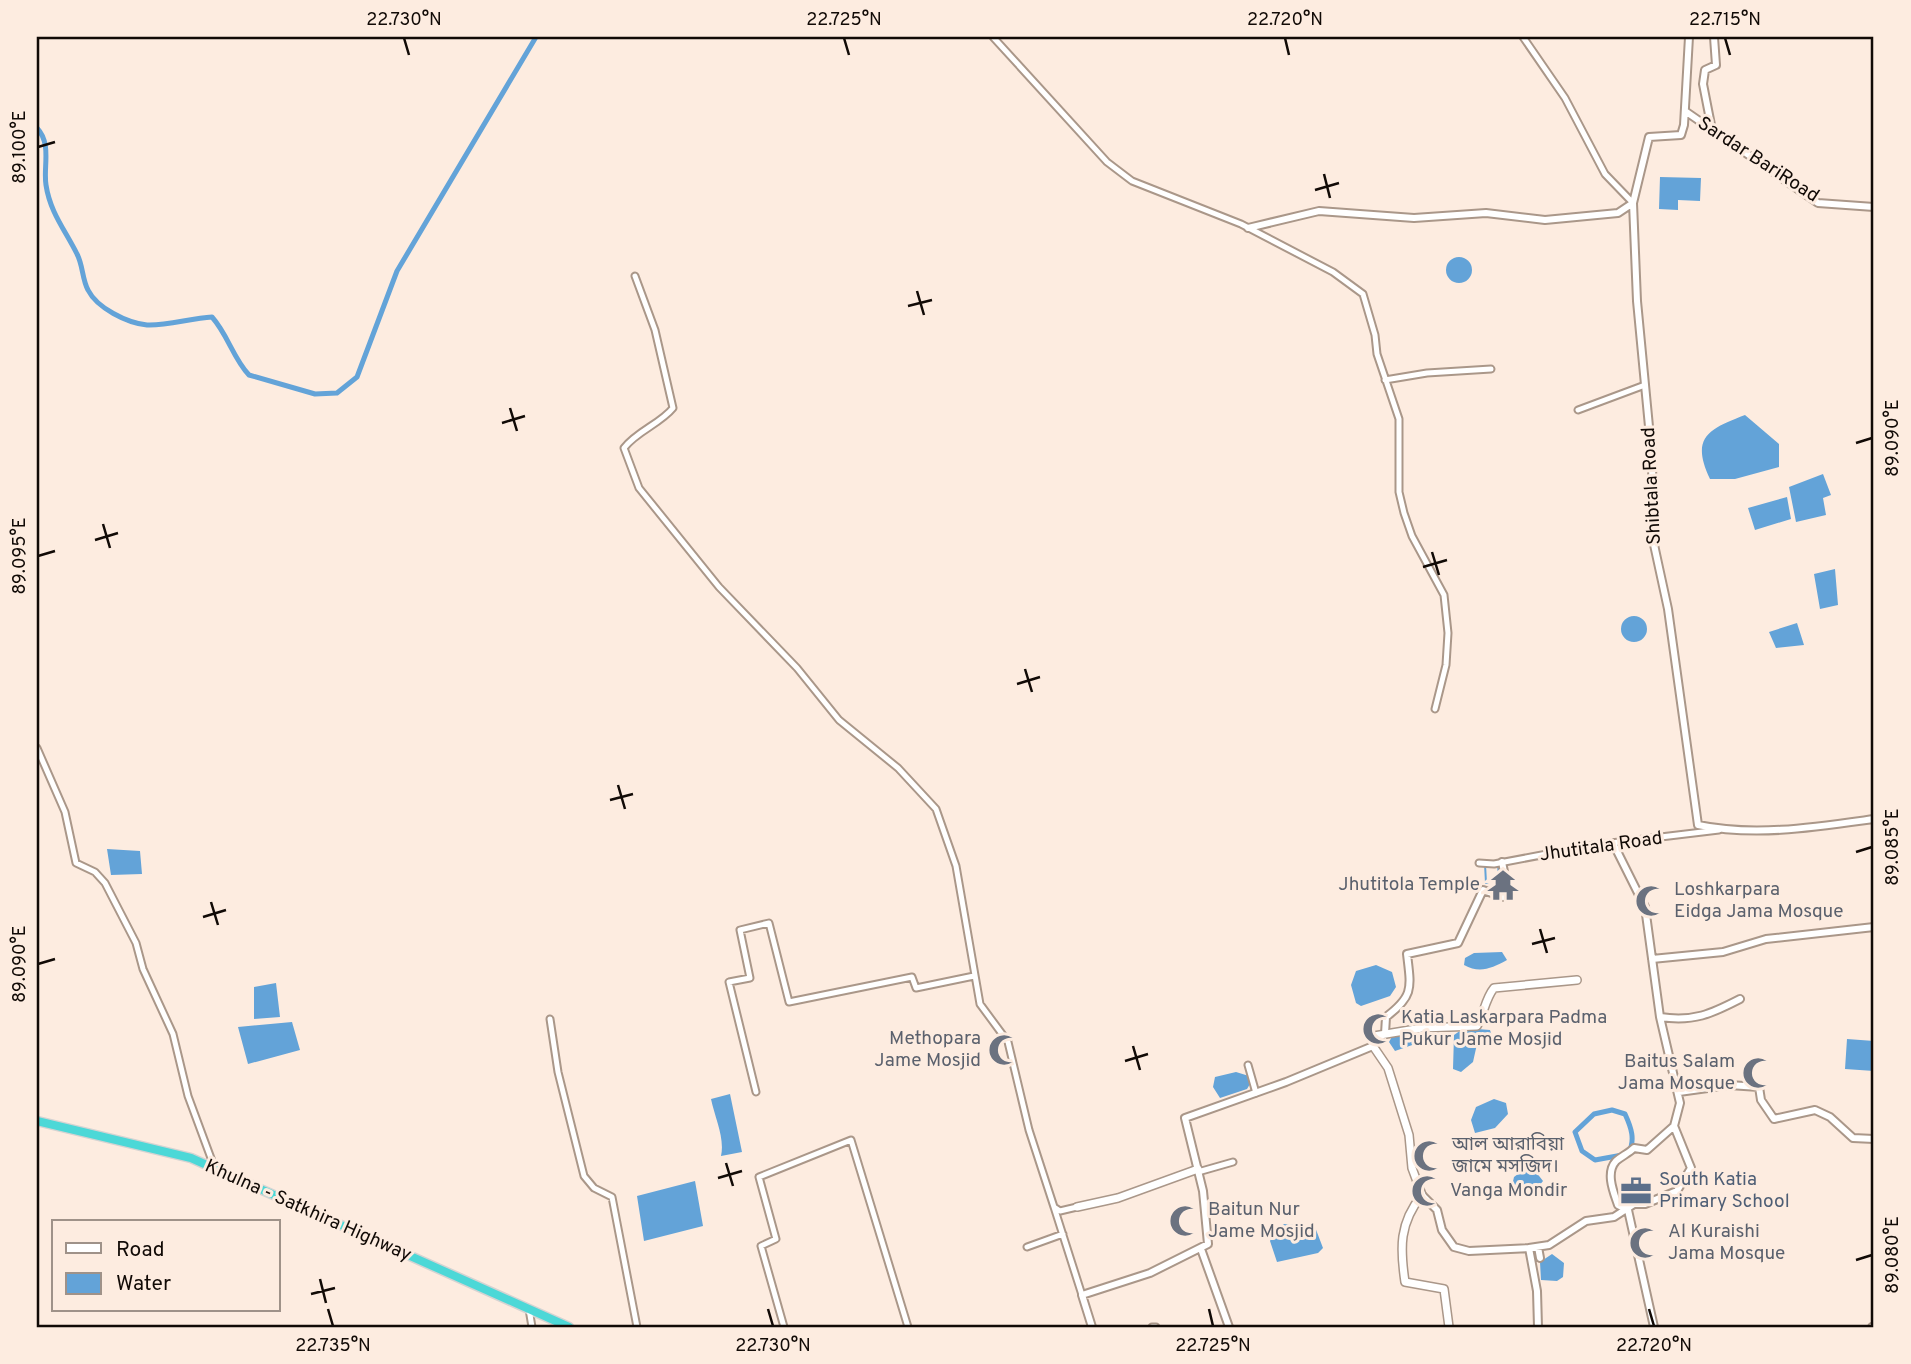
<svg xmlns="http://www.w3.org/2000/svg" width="1911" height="1364" viewBox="0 0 1911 1364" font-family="Overpass,'Noto Sans Bengali',sans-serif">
  <rect width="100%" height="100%" fill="#fdece0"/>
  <path fill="#63a3d8" d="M1660 177 1701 178 1700 201 1678 200V210L1659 209Z
    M1446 270a13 13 0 1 1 26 0a13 13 0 1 1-26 0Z
    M1745 415 1779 444V467L1735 479H1710C1690 437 1709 429 1745 415Z
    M1823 474 1831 495 1823 498 1826 515 1796 522 1789 487Z
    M1787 497 1791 519 1755 530 1748 508Z
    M1835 569 1838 605 1820 609 1814 574Z
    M1621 629a13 13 0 1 1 26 0a13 13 0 1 1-26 0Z
    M1797 623 1804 645 1776 648 1769 632Z
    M107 849 140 851 142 874 111 875Z
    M1502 952 1507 960C1492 968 1480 974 1464 965L1465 958 1474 953Z
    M1376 965 1392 972 1396 987 1390 996 1361 1006 1356 1003 1351 985 1356 971Z
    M276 983 280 1017 254 1019V987Z
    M292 1022 300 1050 248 1064 238 1027Z
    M1464 1028 1490 1030 1493 1039 1477 1044 1473 1062 1461 1072 1453 1069 1454 1035Z
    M1438 1030V1036L1395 1051 1389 1042 1394 1033Z
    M1847 1039 1874 1041V1071L1845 1069Z
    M1236 1072 1249 1076 1250 1084 1247 1089 1220 1098 1213 1087 1215 1077Z
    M730 1094 742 1152 721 1156C725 1138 715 1118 711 1099Z
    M1494 1099 1506 1103 1508 1114 1495 1128 1475 1133 1471 1120 1476 1107Z
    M1522 1171 1536 1172 1543 1181 1539 1186 1516 1193 1512 1186 1514 1177Z
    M695 1181 703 1226 644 1241 637 1196Z
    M1284 1224 1315 1227 1323 1248 1318 1253 1277 1262 1270 1241 1275 1230Z
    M1552 1254 1564 1263 1563 1277 1557 1281 1541 1280 1540 1262Z"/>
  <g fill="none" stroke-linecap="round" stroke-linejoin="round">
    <path stroke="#63a3d8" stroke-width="2" d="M1485 864 1486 883 1499 878 1498 864"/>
    <path stroke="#63a3d8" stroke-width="5" d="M37 128C52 144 43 167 46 185 50 212 65 230 77 254 83 265 82 279 88 290 97 308 127 323 147 325 167 326 191 318 212 317 228 335 233 358 249 375L315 394 337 393 357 377 397 271 536 37
      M1612 1110 1625 1114C1631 1127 1636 1140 1628 1154L1595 1160 1582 1151 1575 1132 1594 1114Z"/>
    <defs>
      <path id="minor" d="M993 37 1107 162 1132 181 1241 224 1333 272 1363 294 1375 335 1377 354 1399 419V492L1404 513 1412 536 1444 595 1448 633 1446 665 1435 709
        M1523 37 1565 98 1605 174 1633 203
        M635 276 655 330 673 408C660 424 637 431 624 448L639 488 719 587 797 668 839 720 898 768 936 809 956 866 980 1004 1008 1042 1029 1130 1054 1207 1060 1211 1077 1207
        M1385 380 1427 373 1491 369
        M1578 410 1645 385
        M37 748 65 812 76 863 95 872 105 883 136 943 143 969 173 1034 188 1096 215 1169
        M1479 863 1494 864 1594 845 1719 830
        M550 1019 558 1072 584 1176 594 1188 612 1197 637 1327
        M1248 1065 1256 1093
        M756 1092 729 982 750 978 740 930 769 923 789 1002 912 977 916 988 974 976
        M1198 1172 1233 1162
        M1054 1207 1082 1295
        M1027 1247 1063 1234
        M529 1309 532 1327
        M784 1327 761 1246 776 1239 759 1177 851 1140 908 1327
        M1152 1327H1156"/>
      <path id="tertiary" d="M1685 111 1818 203 1874 207
        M1712 130 1703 84 1705 70 1716 65 1714 37
        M1633 203 1637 301 1652 458 1653 540 1668 609 1698 825C1755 837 1817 827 1874 819
        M1248 228 1319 211 1414 218 1486 213 1545 220 1618 213 1633 203 1649 137 1681 135 1684 125 1689 37
        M1613 843 1645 907 1660 1017 1680 1103 1674 1126 1647 1150 1634 1148C1629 1153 1622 1156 1616 1161 1605 1173 1614 1193 1618 1205L1628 1210
        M1652 959 1723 952 1766 939 1874 927
        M1660 1017C1694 1022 1711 1014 1740 999
        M1385 1034 1386 1017C1414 996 1411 988 1407 954L1458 943 1483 890 1503 897 1508 891 1502 862
        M1679 1092 1729 1085 1759 1087 1761 1100 1774 1119 1815 1110 1830 1117 1853 1138 1874 1139
        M1422 1195 1437 1210 1442 1230 1454 1247 1469 1251 1529 1248 1549 1245 1586 1221 1614 1217 1634 1204H1645L1677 1191 1691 1168 1674 1126
        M1628 1210 1654 1327
        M1538 1247 1540 1258
        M1529 1248 1537 1291 1538 1327
        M1201 1249 1229 1327
        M1092 1327 1082 1295 1150 1273 1208 1244 1203 1191 1185 1118 1286 1082 1373 1046
        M1872 1327H1874"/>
      <path id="secondary" d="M1077 1207 1118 1198 1198 1169
        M1449 1327 1444 1289 1405 1282C1400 1248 1399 1223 1422 1195L1412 1168 1409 1135 1388 1068 1373 1046 1374 1036 1422 1028 1477 1026C1484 1014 1485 999 1494 988L1577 980"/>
      <path id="trunk" d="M37 1121 191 1158 569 1327"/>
    </defs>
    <use href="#minor" stroke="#aa9789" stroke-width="9"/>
    <use href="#tertiary" stroke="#aa9789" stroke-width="10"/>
    <use href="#secondary" stroke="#aa9789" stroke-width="10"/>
    <use href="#trunk" stroke="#d4d3d2" stroke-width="11"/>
    <use href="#minor" stroke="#fff" stroke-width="5"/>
    <use href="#tertiary" stroke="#fff" stroke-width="6"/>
    <use href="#secondary" stroke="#fff" stroke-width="7"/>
    <use href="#trunk" stroke="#4cd8d7" stroke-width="8"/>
  </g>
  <path fill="none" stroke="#110a06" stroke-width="2.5" d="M404 38 409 55M844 38 849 55M1285 38 1289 55M1725 38 1730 55M38 147 55 142M1324 174 1330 198M1315 190 1339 183M917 291 924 315M908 306 932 300M510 408 517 431M502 423 525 416M1856 443 1872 438M103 524 110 548M95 540 118 533M1432 552 1439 575M38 556 55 551M1423 567 1447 560M1025 669 1032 692M1017 684 1040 677M618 785 625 809M610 800 633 794M1856 852 1872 847M211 902 218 925M203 917 226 910M1540 929 1547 953M1532 944 1555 938M38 964 55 959M1133 1046 1140 1070M1125 1061 1148 1054M726 1163 733 1186M718 1178 742 1171M1856 1260 1872 1255M320 1279 326 1303M311 1294 335 1288M328 1309 333 1326M768 1309 773 1326M1209 1309 1213 1326M1649 1309 1654 1326"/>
  <defs>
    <symbol id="temple-bare" viewBox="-9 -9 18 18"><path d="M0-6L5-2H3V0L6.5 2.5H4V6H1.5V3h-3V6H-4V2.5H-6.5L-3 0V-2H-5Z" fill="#6b7280" stroke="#fdece0" stroke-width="2.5" paint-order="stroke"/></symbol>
    <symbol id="mosque-bare" viewBox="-9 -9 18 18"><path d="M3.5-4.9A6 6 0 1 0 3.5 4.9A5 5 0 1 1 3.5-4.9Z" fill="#6b7280" stroke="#fdece0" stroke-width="2.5" paint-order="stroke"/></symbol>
    <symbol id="office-bare" viewBox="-9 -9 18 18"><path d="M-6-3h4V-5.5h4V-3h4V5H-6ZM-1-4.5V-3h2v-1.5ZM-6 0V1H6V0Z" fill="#5c6f8a" stroke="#fdece0" stroke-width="2.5" paint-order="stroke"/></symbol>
  </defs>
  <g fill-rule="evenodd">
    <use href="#temple-bare" x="1481" y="863" width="44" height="44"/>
    <use href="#mosque-bare" x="1629" y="879" width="44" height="44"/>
    <use href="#mosque-bare" x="1356" y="1007" width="44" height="44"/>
    <use href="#mosque-bare" x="982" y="1028" width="44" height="44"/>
    <use href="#mosque-bare" x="1736" y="1051" width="44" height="44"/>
    <use href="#mosque-bare" x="1407" y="1134" width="44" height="44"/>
    <use href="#mosque-bare" x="1405" y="1169" width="44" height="44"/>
    <use href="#office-bare" x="1614" y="1169" width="44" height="44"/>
    <use href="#mosque-bare" x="1163" y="1199" width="44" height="44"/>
    <use href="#mosque-bare" x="1623" y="1221" width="44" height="44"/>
  </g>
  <g text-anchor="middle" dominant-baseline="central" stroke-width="6" stroke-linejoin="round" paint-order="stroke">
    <g font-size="19" fill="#110a06" stroke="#fdece0">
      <text transform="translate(1758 160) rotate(33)">Sardar BariRoad</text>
      <text transform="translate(1652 486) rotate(-93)">Shibtala Road</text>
      <text transform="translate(1601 847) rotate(-8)">Jhutitala Road</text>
      <text transform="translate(308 1211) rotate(24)">Khulna - Satkhira Highway</text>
    </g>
    <g font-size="19" fill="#5b616d" stroke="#fdece0" text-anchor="start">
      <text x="1480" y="885" text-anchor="end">Jhutitola Temple</text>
      <text x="1674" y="890">Loshkarpara<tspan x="1674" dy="22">Eidga Jama Mosque</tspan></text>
      <text x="1401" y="1018">Katia Laskarpara Padma<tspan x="1401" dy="22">Pukur Jame Mosjid</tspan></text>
      <text x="981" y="1039" text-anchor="end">Methopara<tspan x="981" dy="22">Jame Mosjid</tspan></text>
      <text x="1735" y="1062" text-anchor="end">Baitus Salam<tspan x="1735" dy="22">Jama Mosque</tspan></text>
      <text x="1452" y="1145">আল আরাবিয়া<tspan x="1452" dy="22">জামে মসজিদ।</tspan></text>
      <text x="1450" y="1191">Vanga Mondir</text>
      <text x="1208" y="1210">Baitun Nur<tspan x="1208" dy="22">Jame Mosjid</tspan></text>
      <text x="1668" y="1232">Al Kuraishi<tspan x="1668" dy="22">Jama Mosque</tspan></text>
    </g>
    <g font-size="19" fill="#4e5e75" stroke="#fdece0" text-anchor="start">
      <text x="1659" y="1180">South Katia<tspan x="1659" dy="22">Primary School</tspan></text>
    </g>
  </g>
  <rect width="1911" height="1364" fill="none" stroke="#fdece0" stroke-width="77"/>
  <rect x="52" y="1220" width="228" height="91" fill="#fdece0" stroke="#9f9289" stroke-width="2"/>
  <rect x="66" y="1243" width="35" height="10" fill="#ffffff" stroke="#9f9289" stroke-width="2"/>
  <text x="116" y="1256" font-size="21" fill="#110a06">Road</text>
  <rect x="66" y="1273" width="35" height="21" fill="#63a3d8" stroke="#9f9289" stroke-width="2"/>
  <text x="116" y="1290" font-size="21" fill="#110a06">Water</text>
  <rect x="38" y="38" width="1834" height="1288" fill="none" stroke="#110a06" stroke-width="2.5"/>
  <g font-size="18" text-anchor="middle" fill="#110a06">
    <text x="404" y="25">22.730°N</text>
    <text x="844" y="25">22.725°N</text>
    <text x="1285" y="25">22.720°N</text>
    <text x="1725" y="25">22.715°N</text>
    <text transform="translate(19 147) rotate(-90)" y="6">89.100°E</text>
    <text transform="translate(1892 438) rotate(-90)" y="6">89.090°E</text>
    <text transform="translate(19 556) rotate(-90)" y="6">89.095°E</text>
    <text transform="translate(1892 847) rotate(-90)" y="6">89.085°E</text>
    <text transform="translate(19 964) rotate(-90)" y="6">89.090°E</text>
    <text transform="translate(1892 1255) rotate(-90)" y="6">89.080°E</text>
    <text x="333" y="1351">22.735°N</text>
    <text x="773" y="1351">22.730°N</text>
    <text x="1213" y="1351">22.725°N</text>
    <text x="1654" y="1351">22.720°N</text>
  </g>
</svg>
